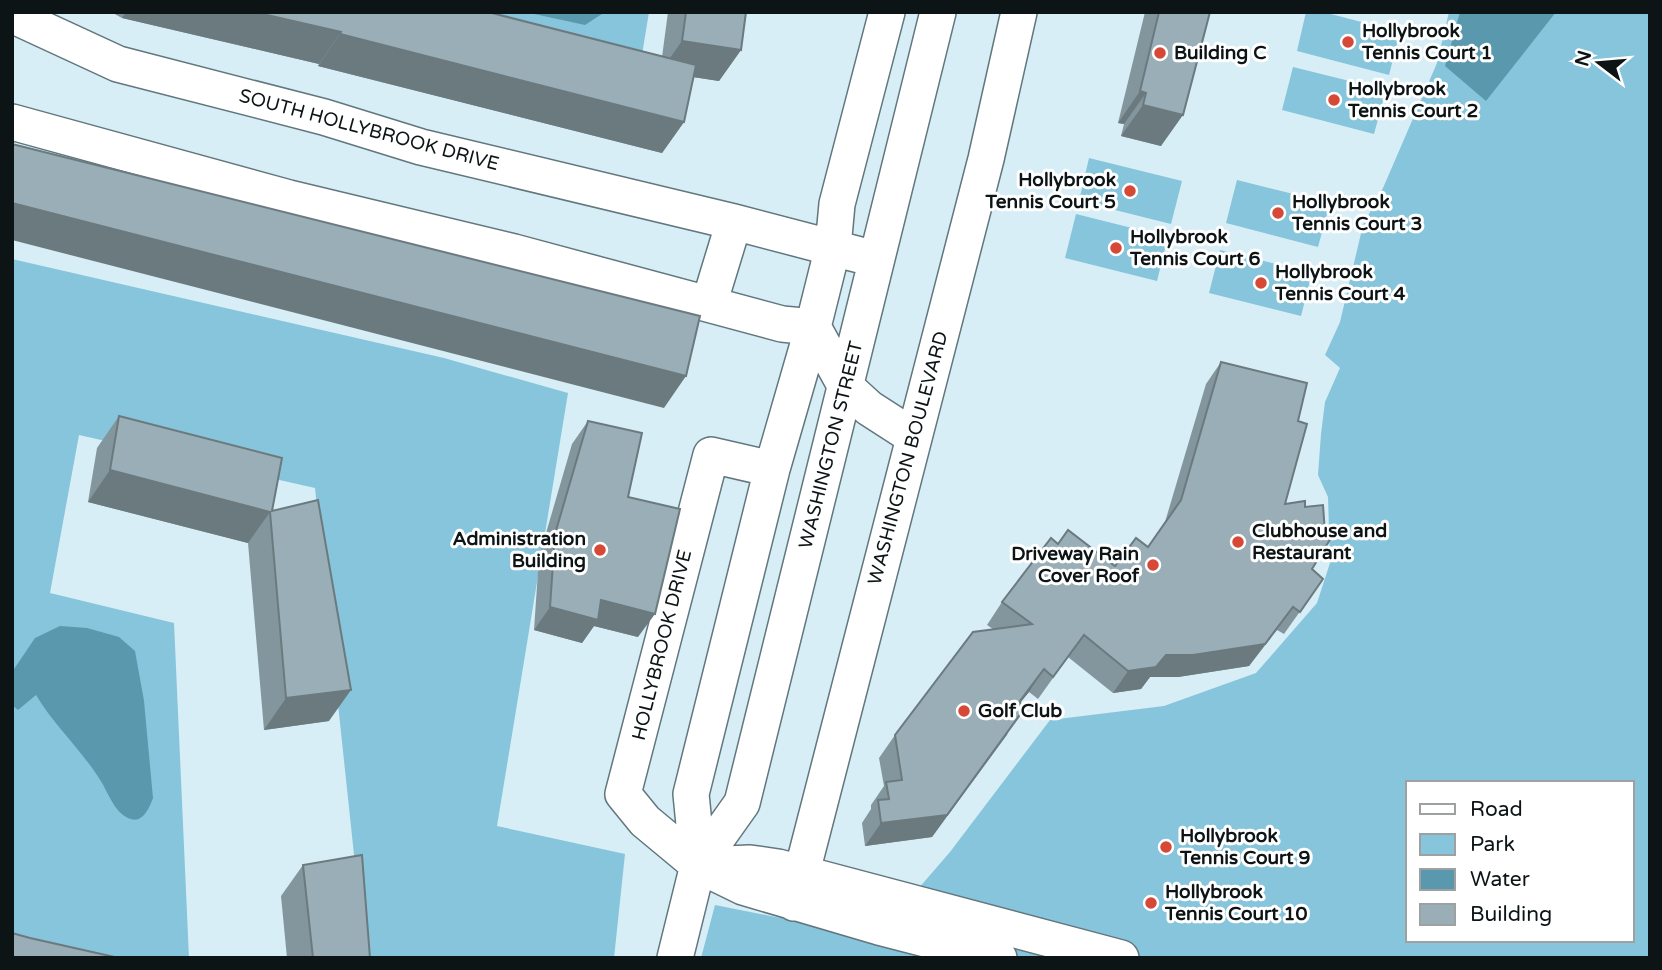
<svg xmlns="http://www.w3.org/2000/svg" width="1662" height="970" viewBox="0 0 1662 970" font-family="'Varela Round',sans-serif">
  <rect width="100%" height="100%" fill="#d7eef6"/>
  <path fill="#86c5db" fill-rule="evenodd" d="M394 12H649L639 73Z
    M1306 12H1323L1400 32 1389 75 1297 51Z
    M1449 12H1650V958H701L715 905 888 939 918 889 950 852 1050 720 1164 706 1256 673 1317 603 1330 563 1328 497 1318 475 1321 434 1325 402 1340 368 1325 355 1340 322 1363 225 1383 188 1437 63ZM1408 783H1632V940H1408Z
    M1293 67 1386 90 1374 134 1282 110Z
    M1089 158 1182 181 1171 224 1079 201Z
    M1237 180 1330 203 1318 247 1226 223Z
    M1076 214 1168 237 1157 281 1065 258Z
    M1220 250 1312 273 1301 316 1209 293Z
    M12 259 444 358 568 393 497 826 625 854 614 958H365L315 488 79 435 50 593 174 623 189 958H50L12 948Z"/>
  <path fill="#5a98ad" d="M525 12H605L585 25Z
    M1460 12H1556L1486 101 1445 66Z
    M60 626 87 628 119 637 135 651 144 701 153 798C149 809 142 825 128 818 115 812 109 795 102 783 83 751 55 727 36 695L18 710 12 705V672L35 638Z"/>
  <g fill="none" stroke-linecap="round" stroke-linejoin="round">
    <defs>
      <path id="minor" d="M12 15 118 64 324 117 421 147 734 222 875 259
        M12 122 289 198 514 252 782 324 813 327 846 387 869 408 914 437
        M709 304 734 222
        M772 469 711 455 623 794 645 821 698 865 743 887 879 927 999 958
        M698 865 742 803 938 12
        M702 865 750 863 778 867 1121 958
        M794 903 986 159 1019 12
        M675 958 698 865 691 794 772 469 813 327 833 247 837 204 887 12"/>
    </defs>
    <use href="#minor" stroke="#62767d" stroke-width="38"/>
    <use href="#minor" stroke="#fff" stroke-width="35"/>
  </g>
  <path fill="#84969d" d="M111 12H488L662 57 668 12H746L741 50 719 81 693 77 684 122 662 153 318 66 319 64 122 18Z
    M1145 12H1210L1161 146 1121 136 1124 124 1118 123Z
    M1221 362 1298 421 1285 504 1312 569 1323 579 1284 634 1277 630 1249 666 1178 677H1150L1141 689 1113 693 1068 657 1038 699 1029 692 1020 702 1007 735 932 837 865 846 862 823 871 809V805L884 786 879 758 895 735 993 629 987 625 1002 602 1058 544 1115 566 1148 547 1165 522 1206 384Z
    M119 416 272 511 329 721 264 730 248 543 88 502 97 448Z
    M588 421 628 497 638 637 594 626 582 643 534 630 539 557 572 444Z
    M303 865 370 958H287L281 896Z"/>
  <path fill="#6b7a7f" d="M126 12H254L341 32 319 64 122 18Z
    M340 34 684 122 662 153 318 66Z
    M682 41 741 50 719 81 660 72Z
    M1140 91 1146 93 1124 124 1118 123Z
    M1143 105 1183 115 1161 146 1121 136Z
    M12 203 686 376 664 408 12 240Z
    M110 470 270 512 248 543 88 502Z
    M601 600 655 614 638 637 594 626 582 643 534 630 550 607Z
    M1293 607 1249 666 1178 677H1150L1141 689 1113 693 1128 671 1166 655Z
    M1044 669 1029 692 1004 723 1020 701Z
    M351 690 329 721 264 730 286 698Z
    M1022 712 932 837 865 846 881 823Z"/>
  <path fill="#99aeb6" stroke="#6b7a7f" stroke-width="2" d="M254 12H488L696 65 684 122 340 34 341 32Z
    M686 12H746L741 50 682 41Z
    M1159 12H1210L1183 115 1143 105 1146 93 1140 91Z
    M12 144 700 316 686 376 12 203Z
    M1221 362 1307 383 1298 421 1307 424 1285 504 1305 501V507L1323 505 1325 533 1331 538 1312 569 1323 579 1300 612 1293 607 1265 644 1193 655H1166L1156 667 1128 671 1084 635 1053 677 1044 669 1020 701 1022 712 947 815 881 823 878 800 889 799 886 782 902 780 895 735 973 632 1032 624 1002 602 1051 538 1058 544 1068 530 1115 566 1136 538 1148 547 1181 500Z
    M119 416 282 458 272 511 318 500 351 690 286 698 270 512 110 470Z
    M588 421 642 433 628 497 680 509 655 614 601 600 598 620 550 607 555 534Z
    M362 855 370 958H313L303 865Z
    M12 933 30 938 119 958H12Z"/>
  <g fill="#d64937" stroke="#fff" stroke-width="2.5">
    <circle cx="1348" cy="42" r="7"/>
    <circle cx="1160" cy="53" r="7"/>
    <circle cx="1334" cy="100" r="7"/>
    <circle cx="1130" cy="191" r="7"/>
    <circle cx="1278" cy="213" r="7"/>
    <circle cx="1116" cy="248" r="7"/>
    <circle cx="1261" cy="283" r="7"/>
    <circle cx="1238" cy="542" r="7"/>
    <circle cx="600" cy="550" r="7"/>
    <circle cx="1153" cy="565" r="7"/>
    <circle cx="964" cy="711" r="7"/>
    <circle cx="1166" cy="847" r="7"/>
    <circle cx="1151" cy="903" r="7"/>
  </g>
  <g text-anchor="middle" dominant-baseline="central" stroke-width="6" stroke-linejoin="round" paint-order="stroke">
    <g font-size="19" font-weight="bold" fill="#0c1416" stroke="#fff" text-anchor="start">
      <text x="1362" y="31">Hollybrook<tspan x="1362" dy="22">Tennis Court 1</tspan></text>
      <text x="1174" y="53">Building C</text>
      <text x="1348" y="89">Hollybrook<tspan x="1348" dy="22">Tennis Court 2</tspan></text>
      <text x="1116" y="180" text-anchor="end">Hollybrook<tspan x="1116" dy="22">Tennis Court 5</tspan></text>
      <text x="1292" y="202">Hollybrook<tspan x="1292" dy="22">Tennis Court 3</tspan></text>
      <text x="1130" y="237">Hollybrook<tspan x="1130" dy="22">Tennis Court 6</tspan></text>
      <text x="1275" y="272">Hollybrook<tspan x="1275" dy="22">Tennis Court 4</tspan></text>
      <text x="1252" y="531">Clubhouse and<tspan x="1252" dy="22">Restaurant</tspan></text>
      <text x="586" y="539" text-anchor="end">Administration<tspan x="586" dy="22">Building</tspan></text>
      <text x="1139" y="554" text-anchor="end">Driveway Rain<tspan x="1139" dy="22">Cover Roof</tspan></text>
      <text x="978" y="711">Golf Club</text>
      <text x="1180" y="836">Hollybrook<tspan x="1180" dy="22">Tennis Court 9</tspan></text>
      <text x="1165" y="892">Hollybrook<tspan x="1165" dy="22">Tennis Court 10</tspan></text>
    </g>
    <g font-size="19" fill="#0c1416" stroke="#fff">
      <text transform="translate(369 130) rotate(15)">SOUTH HOLLYBROOK DRIVE</text>
      <text transform="translate(831 445) rotate(-76)">WASHINGTON STREET</text>
      <text transform="translate(908 458) rotate(-75)">WASHINGTON BOULEVARD</text>
      <text transform="translate(662 645) rotate(-76)">HOLLYBROOK DRIVE</text>
    </g>
  </g>
  <rect width="1662" height="970" fill="none" stroke="#0c1416" stroke-width="28"/>
  <rect x="1406" y="781" width="228" height="161" fill="#ffffff" stroke="#9ea1a2" stroke-width="2"/>
  <rect x="1420" y="804" width="35" height="10" fill="#ffffff" stroke="#9ea1a2" stroke-width="2"/>
  <text x="1470" y="816" font-size="21" fill="#0c1416">Road</text>
  <rect x="1420" y="834" width="35" height="21" fill="#86c5db" stroke="#9ea1a2" stroke-width="2"/>
  <text x="1470" y="851" font-size="21" fill="#0c1416">Park</text>
  <rect x="1420" y="869" width="35" height="21" fill="#5a98ad" stroke="#9ea1a2" stroke-width="2"/>
  <text x="1470" y="886" font-size="21" fill="#0c1416">Water</text>
  <rect x="1420" y="904" width="35" height="21" fill="#99aeb6" stroke="#9ea1a2" stroke-width="2"/>
  <text x="1470" y="921" font-size="21" fill="#0c1416">Building</text>
  <g transform="translate(1599 63) rotate(286)" stroke="#ffffff" stroke-width="5" paint-order="stroke">
  <path d="M0-5L12 26L0 18L-12 26Z" fill="#0c1416"/>
  <text y="-10" font-size="19" font-weight="bold" text-anchor="middle" fill="#0c1416">N</text>
  </g>
</svg>
